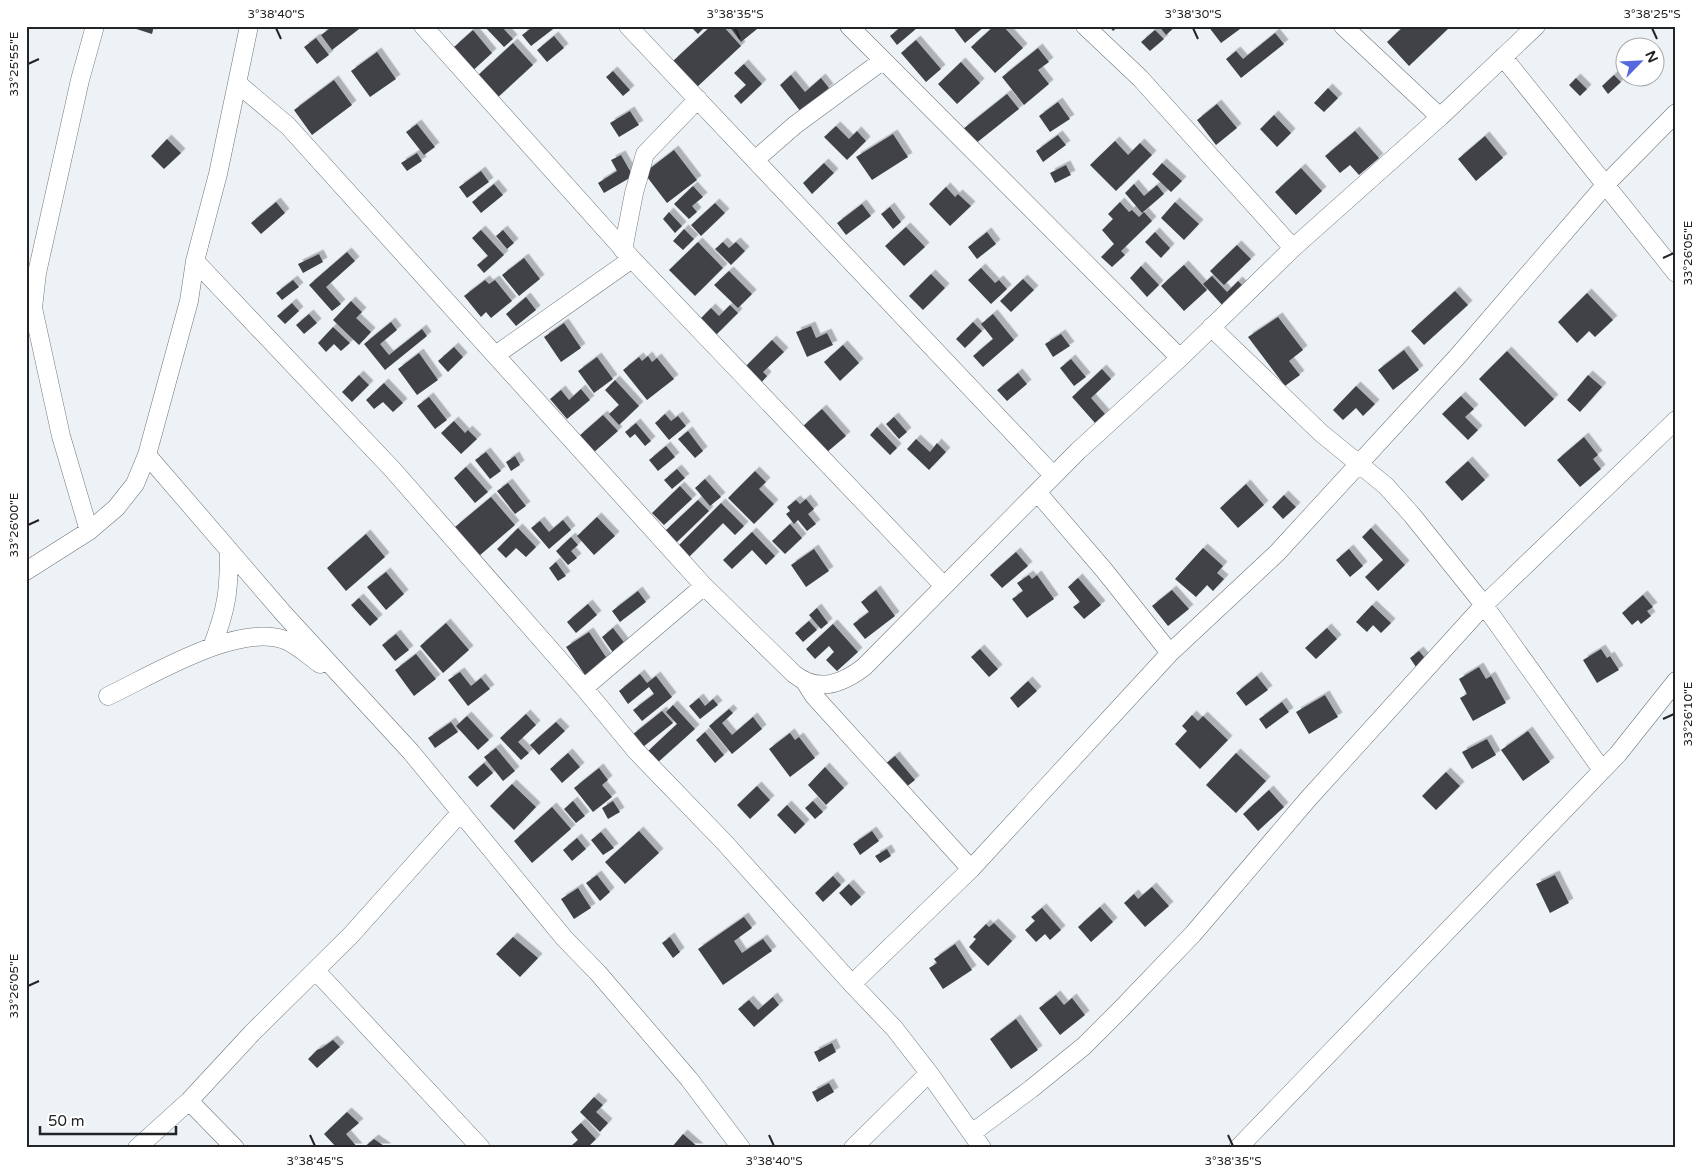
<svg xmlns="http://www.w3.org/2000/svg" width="1702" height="1174" viewBox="0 0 1702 1174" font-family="'Varela Round',sans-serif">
  <defs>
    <filter id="shadow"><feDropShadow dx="4.5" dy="-4.5" stdDeviation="0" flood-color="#0004"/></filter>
  </defs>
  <rect width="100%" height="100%" fill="#edf2f7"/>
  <path fill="#3f4347" filter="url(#shadow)" d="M127 26H154L152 34Z
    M333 26H363L332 50 321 35Z
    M484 26H501L513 39 504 47Z
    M534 26H557L531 46 522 35Z
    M690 26H706L698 34Z
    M711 26H723L741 46 697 87 673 61Z
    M729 26H755L757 29 741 42Z
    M902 26H915L917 28 897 45 890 36Z
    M952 26H985L965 43Z
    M994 26H1003L1023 48 995 73 971 47Z
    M1109 26H1119L1113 31Z
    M1159 26H1176L1166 35Z
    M1208 26H1238L1240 29 1221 43Z
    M1404 26H1451L1409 66 1387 42Z
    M473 30 492 53 469 74 460 54 454 47Z
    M1155 30 1164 39 1150 51 1141 42Z
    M1275 33 1284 44 1241 78 1226 59 1236 51 1243 59Z
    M554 36 564 48 547 62 537 50Z
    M316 38 329 55 317 64 304 47Z
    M916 40 941 69 926 82 901 53Z
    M513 43 533 65 496 99 476 77Z
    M1038 48 1049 62 1038 70 1049 84 1024 105 1002 77Z
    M377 52 396 79 370 97 351 71Z
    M961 62 980 83 957 104 938 84Z
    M744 64 762 84 741 104 734 96 746 85 734 73Z
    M613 71 630 90 623 96 606 77Z
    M791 75 805 92 821 78 829 88 801 112 780 85Z
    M1614 75 1621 82 1608 94 1602 86Z
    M1576 78 1587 89 1580 96 1569 85Z
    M334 80 352 105 312 135 294 110Z
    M1328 88 1338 98 1324 112 1314 103Z
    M1007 94 1019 109 975 144 963 129Z
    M1058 102 1070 119 1050 132 1039 116Z
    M1217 104 1237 128 1216 145 1197 120Z
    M630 111 639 125 619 137 610 123Z
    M1274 115 1291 133 1277 147 1260 129Z
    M417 124 435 147 424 155 406 132Z
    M836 126 849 139 857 131 866 141 847 160 824 137Z
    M1355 131 1379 158 1359 175 1350 165 1340 173 1325 156Z
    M893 134 908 157 872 180 856 157Z
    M1058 135 1066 145 1043 162 1036 151Z
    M1485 136 1503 158 1476 181 1458 159Z
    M167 139 181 153 164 169 151 156Z
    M1115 141 1128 155 1140 143 1152 155 1116 191 1090 165Z
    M674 150 697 180 667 203 644 173Z
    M417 153 422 161 407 171 401 163Z
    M621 155 633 176 604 193 598 183 617 171 611 160Z
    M824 163 834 173 812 194 803 183Z
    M1162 163 1182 181 1171 192 1152 174Z
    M1066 165 1071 175 1055 183 1050 173Z
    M1301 168 1322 191 1296 215 1275 192Z
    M481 171 489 182 467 198 459 187Z
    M494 184 503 195 481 213 472 202Z
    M1134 184 1144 196 1157 185 1164 194 1142 213 1125 193Z
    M693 186 703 197 692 206 697 212 689 219 674 204Z
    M946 187 955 197 958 194 971 206 950 226 929 204Z
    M276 202 285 213 261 234 251 223Z
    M1120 202 1129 212 1132 210 1139 217 1144 212 1152 221 1121 251 1125 255 1112 267 1101 257 1114 244 1102 230 1113 219 1108 214Z
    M1175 202 1199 224 1184 240 1161 218Z
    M715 203 725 213 701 236 691 225Z
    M862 204 871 216 846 235 837 223Z
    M890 207 901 222 893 229 881 214Z
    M669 212 682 226 675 233 663 219Z
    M906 227 925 247 904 266 885 246Z
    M684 229 694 239 683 250 673 241Z
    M481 230 504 255 484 273 477 265 488 256 472 238Z
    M503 230 514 243 507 249 496 236Z
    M987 232 996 244 977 259 968 247Z
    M1155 232 1170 248 1161 258 1145 242Z
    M698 242 723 268 695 296 669 270Z
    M723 242 729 248 736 242 745 251 731 265 715 249Z
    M1237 245 1251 259 1224 285 1210 271Z
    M347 252 355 261 326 287 341 304 332 311 309 285Z
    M319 254 323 262 303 273 298 264Z
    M524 258 540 279 519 296 502 275Z
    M1184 265 1207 290 1184 311 1161 286Z
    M1141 266 1159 285 1147 297 1130 278Z
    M981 268 995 283 999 280 1007 289 991 304 968 280Z
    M729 271 752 294 738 308 714 285Z
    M931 274 945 288 923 310 909 296Z
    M1212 276 1227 292 1238 281 1245 288 1224 307 1203 284Z
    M1023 279 1034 290 1011 312 1000 301Z
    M293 280 299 287 282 300 276 293Z
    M485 280 489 284 495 280 512 301 491 318 486 312 481 317 464 296Z
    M1455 291 1468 305 1424 345 1411 331Z
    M1587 293 1613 320 1595 337 1589 331 1577 343 1558 322Z
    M526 297 536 310 516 326 506 314Z
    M351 301 362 312 356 318 371 332 359 345 333 320Z
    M292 303 299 311 285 324 277 316Z
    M730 305 738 313 716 335 700 319 711 308 719 316Z
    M309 314 317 323 304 334 296 325Z
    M993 314 1014 340 983 367 973 356 993 339 981 324Z
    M1278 317 1303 350 1289 361 1300 375 1285 386 1248 337Z
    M391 322 397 330 380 344 389 355 422 329 427 336 385 370 364 344Z
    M973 322 982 331 965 348 956 339Z
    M564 323 581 348 561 362 544 337Z
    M811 326 816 338 827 333 833 345 807 357 796 332Z
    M333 327 350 343 341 351 334 344 326 352 318 343Z
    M1061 334 1070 346 1053 357 1045 344Z
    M772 340 784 352 763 372 767 376 760 384 744 368Z
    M843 345 859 363 840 381 824 362Z
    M454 347 463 357 448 372 438 361Z
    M1404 350 1419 370 1393 390 1378 370Z
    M1507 351 1554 399 1525 427 1479 379Z
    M419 353 438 380 417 395 398 369Z
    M648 356 652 362 657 358 674 379 647 400 623 370 639 357 642 361Z
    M597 357 613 379 594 393 578 371Z
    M1071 359 1086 377 1074 386 1060 368Z
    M1102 369 1111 379 1091 398 1105 414 1095 423 1072 397Z
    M1018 373 1027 384 1007 401 997 390Z
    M359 375 369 385 352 402 342 392Z
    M1588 375 1602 387 1580 412 1567 400Z
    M615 380 639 406 619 425 609 414 619 405 605 390Z
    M384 383 403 403 393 412 383 402 374 409 366 400Z
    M1356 386 1375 404 1363 416 1356 408 1343 420 1333 410Z
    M581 389 590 400 567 419 550 399 561 390 569 400Z
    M1461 396 1474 409 1465 417 1478 430 1468 440 1442 414Z
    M429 397 447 420 435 429 417 406Z
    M822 409 846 436 826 453 802 427Z
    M665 414 671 421 678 416 686 426 669 440 655 423Z
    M603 415 618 431 593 453 579 436Z
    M894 417 907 432 899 439 886 424Z
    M454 421 465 433 468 430 477 439 461 454 441 433Z
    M636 423 651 441 645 446 635 434 630 438 625 432Z
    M877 427 897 448 890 455 870 435Z
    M688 431 703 451 695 458 678 439Z
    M1584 437 1598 455 1593 459 1601 469 1580 487 1557 460Z
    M916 439 930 452 937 443 946 452 929 470 907 449Z
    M666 446 675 457 658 471 649 460Z
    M486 452 501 471 490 479 475 460Z
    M515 456 520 465 511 471 506 462Z
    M1468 461 1485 480 1462 501 1445 482Z
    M466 467 488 492 475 503 454 478Z
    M677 469 685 478 672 489 664 480Z
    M755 471 766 482 759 489 774 504 754 524 728 498Z
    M705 479 721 497 710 506 695 488Z
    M508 483 526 506 515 514 497 491Z
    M1246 484 1264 505 1238 528 1220 508Z
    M680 486 692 499 664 525 652 513Z
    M1284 495 1296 507 1283 519 1272 507Z
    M491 497 515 525 479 556 455 527Z
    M806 499 814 509 808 514 816 524 807 531 798 520 794 524 786 514 790 511 787 507 796 500 800 504Z
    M698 500 709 511 677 542 665 531Z
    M721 503 744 526 735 535 723 523 689 557 678 546Z
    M597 517 615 536 594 555 577 536Z
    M563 520 571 530 549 549 531 528 540 521 549 532Z
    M790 524 802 538 785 554 772 541Z
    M518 528 536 547 526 557 516 548 506 558 497 549Z
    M1371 528 1405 565 1378 591 1365 577 1383 560 1362 537Z
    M752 532 775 556 766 565 752 550 732 569 723 560Z
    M366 534 385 557 346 591 327 568Z
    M571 537 578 545 571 551 577 558 568 565 556 551Z
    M1203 548 1223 566 1217 573 1224 579 1213 591 1207 585 1196 597 1175 579Z
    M814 549 829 571 806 587 791 565Z
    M1349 549 1363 566 1350 577 1336 560Z
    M1016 552 1028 566 1002 588 990 575Z
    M556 562 566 576 558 581 549 568Z
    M386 572 404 594 386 610 367 587Z
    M1029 575 1032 579 1037 575 1054 599 1027 618 1012 599 1023 591 1017 583Z
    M1078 578 1101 605 1084 619 1073 607 1080 602 1068 587Z
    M876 590 895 616 865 639 853 624 869 612 861 602Z
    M1172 590 1189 609 1168 626 1152 606Z
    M638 591 646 602 620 622 612 611Z
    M1643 595 1653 607 1647 611 1651 616 1641 624 1638 620 1632 625 1622 613Z
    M359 598 378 619 370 626 351 605Z
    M588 604 597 615 576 633 567 622Z
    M1372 605 1391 623 1381 633 1373 625 1367 632 1356 622Z
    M817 608 828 623 821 629 809 615Z
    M809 621 817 630 803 642 795 633Z
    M446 623 469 650 443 673 420 646Z
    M833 624 858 652 837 671 826 660 834 652 829 646 815 659 806 649Z
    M613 628 626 645 614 654 602 637Z
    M1327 628 1337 639 1316 659 1305 648Z
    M589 632 608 660 585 675 566 647Z
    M396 634 409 650 395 661 382 645Z
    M980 649 998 669 989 677 971 657Z
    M1601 649 1607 658 1610 656 1619 670 1597 683 1583 660Z
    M1419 651 1429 663 1418 670 1410 658Z
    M416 654 436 679 414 696 395 670Z
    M1479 667 1486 679 1491 676 1506 703 1473 721 1460 698 1467 694 1459 679Z
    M460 672 471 686 481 678 490 689 468 706 448 680Z
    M640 674 647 683 656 676 672 697 642 721 633 710 654 694 649 687 628 704 619 691Z
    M1257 676 1268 690 1246 706 1236 693Z
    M1028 681 1037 691 1018 708 1010 698Z
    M1325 695 1338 717 1309 734 1296 712Z
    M699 698 705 706 713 699 718 705 700 719 689 706Z
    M1282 702 1289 712 1266 729 1259 719Z
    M673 705 695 729 656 764 646 753 677 724 666 712Z
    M729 709 733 713 722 723 732 735 753 717 762 729 732 754 709 726Z
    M662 711 673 723 643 747 632 735Z
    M526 714 536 725 518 742 529 753 521 760 500 738Z
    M1192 715 1198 721 1203 716 1228 740 1200 769 1175 744 1187 731 1182 726Z
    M467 716 489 740 478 750 456 726Z
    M451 722 458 732 435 748 428 738Z
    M556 722 565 731 539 755 530 745Z
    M1528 731 1550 762 1523 781 1501 750Z
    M705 732 724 755 715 763 696 740Z
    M790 733 795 740 799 737 815 758 790 777 769 749Z
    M1487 739 1496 755 1472 769 1462 752Z
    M496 748 515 771 503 781 484 757Z
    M568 753 580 767 562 783 550 769Z
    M1236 753 1266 781 1236 813 1206 785Z
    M895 756 915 780 905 788 885 764Z
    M484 763 493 773 477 787 468 777Z
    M825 767 844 788 826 805 808 785Z
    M599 768 608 780 602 785 612 797 593 812 574 788Z
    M1446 772 1460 786 1436 810 1422 796Z
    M512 784 536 807 514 830 490 806Z
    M757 786 770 800 750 819 737 805Z
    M1269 790 1284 807 1258 831 1243 814Z
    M573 801 585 816 576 823 564 809Z
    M613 801 620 812 608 819 602 808Z
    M813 801 823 812 815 819 805 808Z
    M787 805 805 824 795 834 777 815Z
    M552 807 571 829 532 863 514 841Z
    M639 831 659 853 625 884 605 862Z
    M872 831 879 841 860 855 853 844Z
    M601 832 614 848 603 855 591 840Z
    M577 838 586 849 572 861 563 850Z
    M887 849 891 856 880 863 875 856Z
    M597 875 610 892 600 901 586 883Z
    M1555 875 1569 903 1550 913 1536 884Z
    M833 876 841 885 823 902 815 893Z
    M849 884 861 897 851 906 839 893Z
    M1152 887 1169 906 1145 927 1124 903 1134 894 1138 899Z
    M578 888 591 908 574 919 561 899Z
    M1100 907 1113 922 1091 942 1078 927Z
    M1042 908 1061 930 1050 940 1045 934 1036 942 1025 930 1035 921 1031 917Z
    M744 917 752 928 734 941 742 953 763 939 772 951 723 985 698 949Z
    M994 923 1012 941 988 966 969 947 976 939 973 937 986 924 989 927Z
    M513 937 538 958 520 977 496 954Z
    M670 937 680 952 673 958 662 943Z
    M955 944 972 970 943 989 929 968 937 963 934 959Z
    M1056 995 1064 1005 1072 998 1085 1015 1060 1035 1039 1008Z
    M773 997 779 1005 754 1027 738 1009 749 1000 758 1010Z
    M1016 1019 1038 1050 1011 1069 990 1039Z
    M333 1040 340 1047 317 1068 308 1059 317 1050 322 1048Z
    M832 1043 836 1052 819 1062 814 1052Z
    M829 1083 834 1092 817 1102 812 1092Z
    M594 1097 603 1105 596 1112 608 1123 600 1132 580 1112Z
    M347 1112 359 1123 346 1134 358 1148H337L324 1134Z
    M581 1123 596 1139 587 1148H574L572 1145 578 1140 571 1132Z
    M683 1134 699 1148 672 1147Z
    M374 1139 387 1148H363Z"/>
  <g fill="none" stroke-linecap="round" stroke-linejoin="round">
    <defs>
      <path id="minor" d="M423 26 632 259 944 586
        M628 26 1053 475
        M849 26 1180 358
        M1085 26 1140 78 1293 248
        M1343 26 1440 117
        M1503 57 1676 273
        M237 83 288 126 704 586 794 674C818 693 842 684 864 667L1078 451 1180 358 1293 248 1440 117 1536 26
        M755 160 795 125 882 61
        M623 250 634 193 645 154 698 99
        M195 261 393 470 584 688 636 751 724 842 852 984 894 1028 929 1073 982 1148
        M1211 327 1321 433 1386 486 1412 515 1484 605 1602 770
        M497 354 632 259
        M147 455 284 614 411 752 564 938 598 973 689 1079 741 1148
        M1037 492 1104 570 1170 653
        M89 531 61 436 33 308 37 273 80 80 95 26
        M26 571 89 531 116 508 135 484 147 455 189 301 195 261 218 174 249 26
        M212 647C227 608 229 591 229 550
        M805 682 814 696 971 869
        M584 688 704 586
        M108 696C151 676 238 622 285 640 297 645 309 656 320 664
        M316 971 481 1148
        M852 984 971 869 1170 653 1277 553 1457 357 1606 184 1676 113
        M189 1101 235 1148
        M972 1133 1031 1089 1084 1046 1122 1008 1193 934 1308 799 1484 605 1676 420
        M137 1148 189 1101 252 1033 351 935 461 812
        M853 1148 929 1073
        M1238 1148 1618 754 1676 681"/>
    </defs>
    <use href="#minor" stroke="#71767a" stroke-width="19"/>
    <use href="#minor" stroke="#fff" stroke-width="18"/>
  </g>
  <path fill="none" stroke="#222426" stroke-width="2" d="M276 28 281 39M735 28 740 39M1193 28 1198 39M1652 28 1657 39M28 64 39 59M1663 258 1674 253M28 525 39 520M1663 719 1674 714M28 986 39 981M310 1135 315 1146M769 1135 774 1146M1228 1135 1233 1146"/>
  <rect width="1702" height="1174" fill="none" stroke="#ffffff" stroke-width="55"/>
  <g transform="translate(1640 62) rotate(66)"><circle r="24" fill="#ffffff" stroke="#a7a7a8"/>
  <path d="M0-4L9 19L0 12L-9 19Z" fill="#5668de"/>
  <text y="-8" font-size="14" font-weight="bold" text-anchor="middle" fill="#222426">N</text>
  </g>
  <path d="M40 1126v8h136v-8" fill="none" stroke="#222426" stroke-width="2.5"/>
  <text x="48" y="1126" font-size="15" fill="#222426" stroke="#ffffff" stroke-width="4" paint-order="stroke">50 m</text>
  <rect x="28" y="28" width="1646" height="1118" fill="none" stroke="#222426" stroke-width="2"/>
  <g font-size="12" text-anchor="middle" fill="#222426">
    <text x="276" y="18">3°38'40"S</text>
    <text x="735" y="18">3°38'35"S</text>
    <text x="1193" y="18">3°38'30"S</text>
    <text x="1652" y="18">3°38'25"S</text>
    <text transform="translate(14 64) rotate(-90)" y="4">33°25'55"E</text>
    <text transform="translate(1688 253) rotate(-90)" y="4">33°26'05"E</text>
    <text transform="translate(14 525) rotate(-90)" y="4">33°26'00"E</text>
    <text transform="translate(1688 714) rotate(-90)" y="4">33°26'10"E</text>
    <text transform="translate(14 986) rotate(-90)" y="4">33°26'05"E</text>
    <text x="315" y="1165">3°38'45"S</text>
    <text x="774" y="1165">3°38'40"S</text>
    <text x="1233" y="1165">3°38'35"S</text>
  </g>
</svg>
